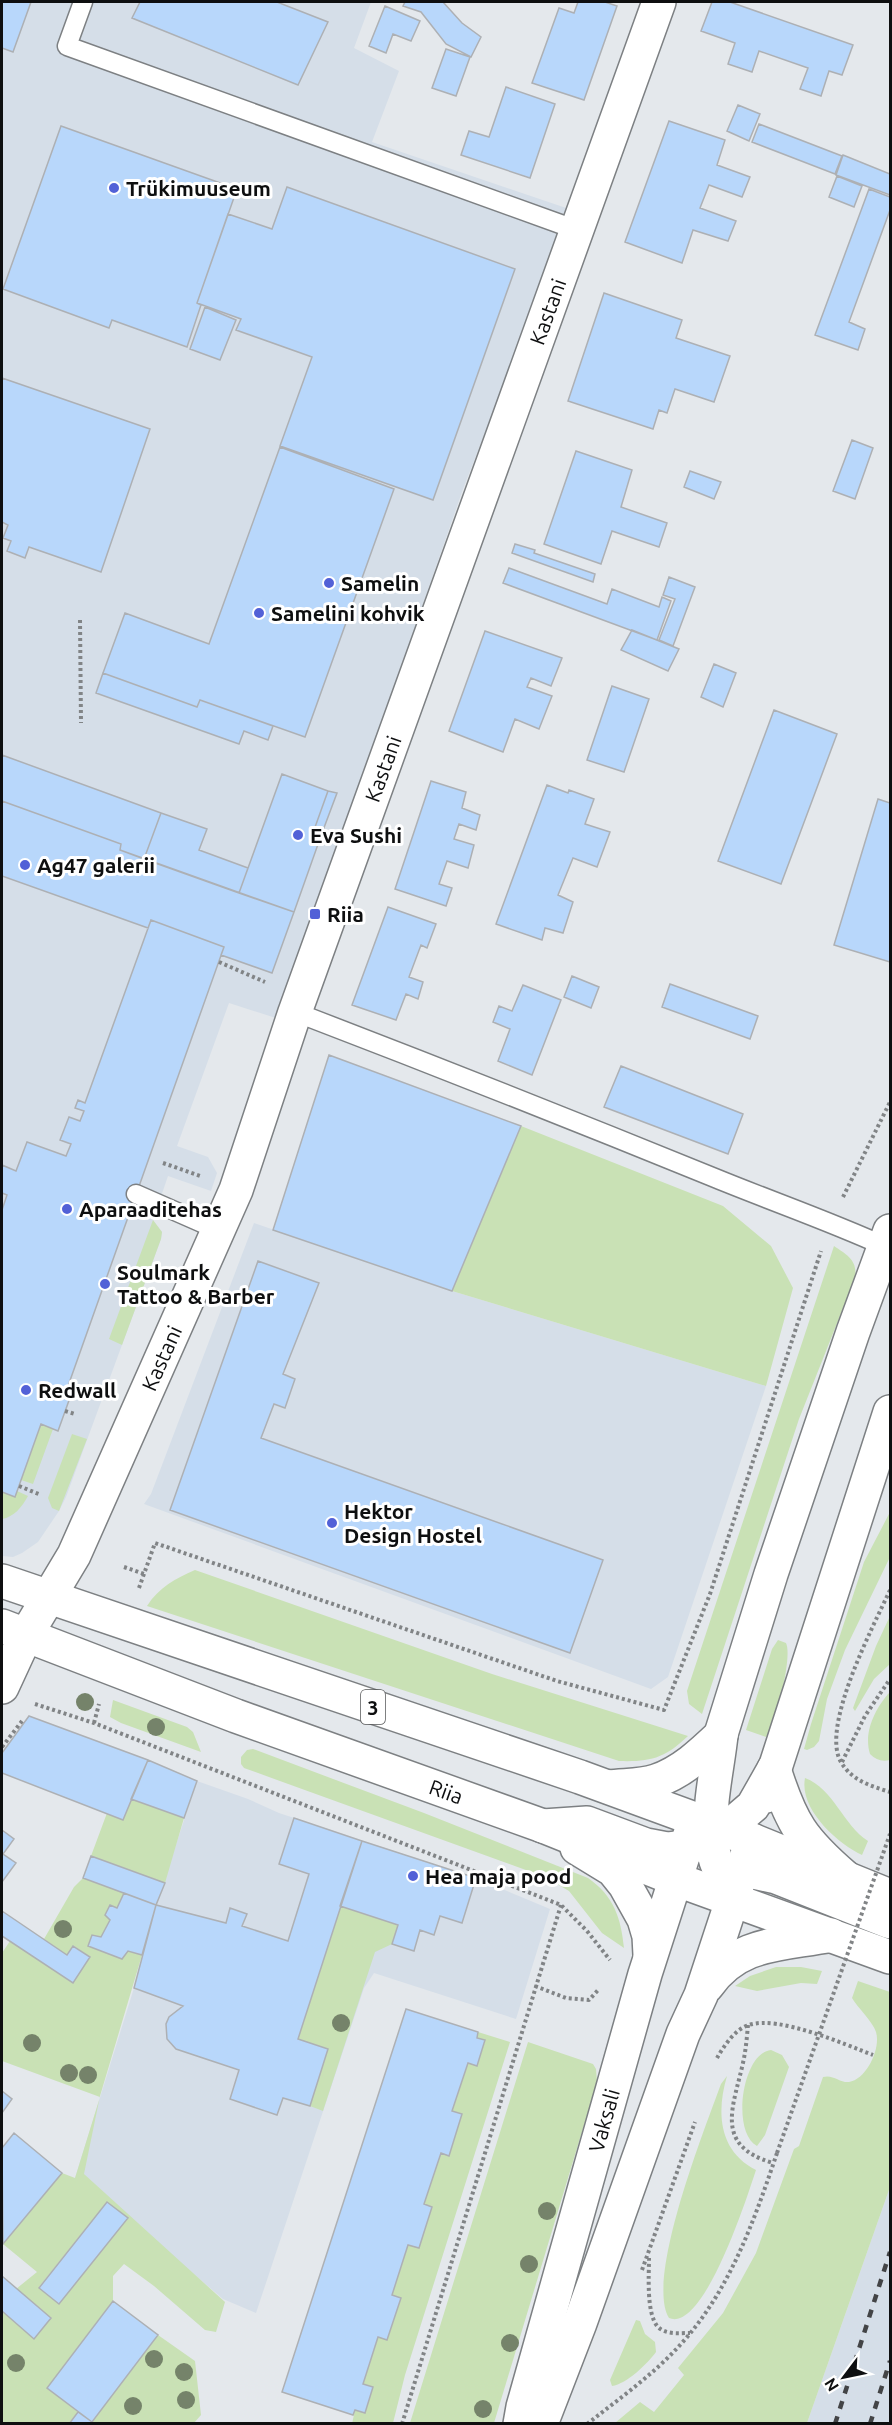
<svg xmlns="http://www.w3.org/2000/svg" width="892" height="2425" viewBox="0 0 892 2425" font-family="Ubuntu,sans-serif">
  <rect width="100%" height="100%" fill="#e4e8ec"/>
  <path fill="#d5dee8" d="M2 2H371L354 48 399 71 372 142 572 210 463 489 279 1019 229 1003 177 1146 208 1157 217 1173 211 1191 168 1176 153 1220 162 1232 161 1239 66 1497 59 1511 38 1542 22 1553 13 1557 2 1556Z
    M254 1223 452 1291 766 1386 668 1677 651 1689 144 1504 151 1494Z
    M197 1781 248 1799 279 1813 476 1878 550 1909 516 2019 374 1973 364 1988 256 2313 223 2299 128 2218 75 2178 134 1988 156 1905Z
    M890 2187V2423H807Z"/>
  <path fill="#c9e1b5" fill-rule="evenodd" d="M521 1126 723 1206 771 1246 793 1288 766 1386 452 1291Z
    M153 1220 162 1232 161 1239 122 1345 109 1339Z
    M834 1246C847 1255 858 1260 855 1278L799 1419 702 1714 689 1704 687 1691Z
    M41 1424 53 1429 33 1484 21 1480Z
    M72 1434 87 1439 59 1511 52 1508 48 1498Z
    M17 1491 28 1496C22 1507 14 1517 2 1519V1492L15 1497Z
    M890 1512V1557L845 1650 827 1699 819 1741 814 1747 807 1750 804 1749 811 1724 864 1562Z
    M195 1570 492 1674 688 1736C665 1758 651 1762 619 1761L147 1606C159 1587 175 1579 195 1570Z
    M890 1616V1664L874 1679 855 1711 853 1708 876 1646Z
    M778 1640 786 1643C793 1657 775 1726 766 1737L746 1730 772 1649Z
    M890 1692V1760C882 1762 876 1760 870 1754 863 1732 876 1707 890 1692Z
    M113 1700 187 1727 193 1732 201 1752 121 1723 110 1717Z
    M253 1749 424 1813 588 1878C614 1896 621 1918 624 1948L602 1933 569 1891 545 1877 244 1768 241 1764V1757L247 1750Z
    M805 1778C834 1789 843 1825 868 1841L862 1855C837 1843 799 1809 805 1778Z
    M131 1799 184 1818 165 1883 91 1856 107 1813Z
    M83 1878 124 1893 117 1908 110 1905 105 1915 110 1920 101 1937 92 1935 88 1946 122 1959 128 1951 142 1955 100 2096 84 2174 225 2302 216 2332 205 2330 154 2286 124 2264 113 2276V2301L47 2388 78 2412 69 2423H2V2311L34 2339 51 2318 16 2289 37 2272 3 2244 62 2173 75 2178 100 2097 2 2061V1953L10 1941 73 1983 90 1957 74 1946 67 1955 44 1939 74 1887ZM107 2202 128 2218 59 2304 39 2287Z
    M340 1906 398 1925 392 1944 375 1952 323 2111 310 2106 328 2049 298 2039Z
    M776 1967H801L822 1971 817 1984 801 1983 757 1991 735 1986 750 1976Z
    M858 1981 890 1992V2187L807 2423H615L640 2402 654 2412 684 2375 678 2368 723 2313 756 2253 794 2149 799 2146 823 2077C833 2074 840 2083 849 2082 867 2079 881 2048 876 2032 873 2022 858 2008 852 1998Z
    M478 2032 510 2042 405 2375 393 2423 352 2424 355 2410 365 2413 373 2387 363 2384 378 2337 387 2339 400 2298 392 2295 408 2245 419 2248 432 2207 424 2204 441 2153 449 2155 462 2114 452 2111 468 2063 477 2066 485 2041 477 2038Z
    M528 2042 593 2064 596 2069 597 2082 494 2423H410Z
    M771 2050 782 2055 789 2067 765 2135 757 2146C731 2132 742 2053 771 2050Z
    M727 2076C716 2113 719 2151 756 2170 748 2194 704 2333 669 2318 645 2279 705 2128 721 2084Z
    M636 2320 640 2321 645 2334 655 2342 656 2352C648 2363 627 2384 612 2386L610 2380Z
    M158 2335 195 2361 201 2415 194 2423 94 2424 92 2422Z"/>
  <path fill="#b8d7fb" stroke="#adb0b4" stroke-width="1.5" d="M2 2H31L13 52 2 48Z
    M140 2H277L328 22 298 85 132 18Z
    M405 2H443L462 23 481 37 471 57 446 44 421 12 403 6Z
    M578 2H605L617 6 584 100 532 83 559 8 574 13Z
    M712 2H730L853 45 842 75 829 71 821 96 800 89 808 68 759 51 752 72 728 64 735 43 701 31Z
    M385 6 420 21 411 41 393 34 386 53 369 46Z
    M446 49 470 57 456 96 432 88Z
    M506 87 555 104 530 178 461 155 469 131 489 137Z
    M738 105 760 114 749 141 727 131Z
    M669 121 725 140 717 165 750 177 742 197 709 185 700 208 736 221 728 241 693 230 682 263 625 242Z
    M759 124 842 156 835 174 752 142Z
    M61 126 237 189 197 303 201 305 187 347 112 320 109 328 3 289Z
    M843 155 890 174V195L836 175Z
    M837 176 862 186 854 207 829 197Z
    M287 187 515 269 433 500 280 446 312 357 236 330 241 319 197 303 228 214 272 229Z
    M869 189 890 197V210L849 322 865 329 858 350 815 335Z
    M604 293 682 320 676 338 730 356 714 402 675 389 667 413 659 410 653 429 568 401Z
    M205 307 236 320 220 360 190 349Z
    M2 378 150 429 101 572 29 547 25 558 7 551 11 541 3 538 8 525 2 522Z
    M852 440 873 448 855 499 833 491Z
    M280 447 394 489 305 737 200 700 197 707 103 673 125 613 209 644Z
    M576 451 632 470 621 507 667 523 659 547 612 531 601 564 544 544Z
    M690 471 721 482 714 499 684 487Z
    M515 544 535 550 534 553 595 574 593 582 512 553Z
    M509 568 607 604 612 589 659 607 662 597 671 601 657 640 503 583Z
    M669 577 695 587 673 646 659 640 675 599 663 595Z
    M632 630 679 649 668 671 621 650Z
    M485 631 562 658 551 686 531 678 527 687 552 696 539 729 515 719 503 752 449 731Z
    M714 664 736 673 723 707 701 697Z
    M103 673 197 707 200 700 273 726 268 740 244 731 239 744 96 693Z
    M612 686 649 699 624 772 587 760Z
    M774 710 837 734 781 884 718 861Z
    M2 755 161 813 144 859 120 850 121 844 2 801Z
    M282 774 328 791 314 830 322 833 294 912 239 893Z
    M431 781 466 792 462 808 480 815 476 830 459 824 454 839 474 845 468 868 447 861 439 884 452 888 446 906 395 889Z
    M547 785 568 793 569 790 594 799 585 824 610 832 597 867 573 858 558 895 573 902 563 933 545 928 542 940 496 924Z
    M328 791 337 793 322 833 314 830Z
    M878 799 890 803V962L834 945Z
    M2 801 121 844 120 850 294 912 272 973 221 955 224 947 151 920 148 928 2 876Z
    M161 813 207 829 199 850 248 868 239 893 144 859Z
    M388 907 436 924 427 948 421 945 409 977 423 982 418 999 406 994 396 1020 352 1005Z
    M151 920 224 947 67 1389 72 1392 58 1431 41 1424 15 1497 2 1492V1210L7 1195 2 1193V1165L16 1171 27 1142 66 1156 71 1144 60 1140 69 1117 80 1121 84 1111 75 1108 78 1100 85 1103Z
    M572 976 599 987 591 1008 564 997Z
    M670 984 758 1016 750 1039 662 1007Z
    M523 985 561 1000 532 1075 498 1061 510 1029 493 1022 499 1006 512 1011Z
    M329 1055 521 1126 452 1291 273 1230Z
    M621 1066 743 1114 728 1154 604 1107Z
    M258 1261 319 1283 283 1374 295 1379 285 1408 274 1404 261 1438 603 1560 570 1653 170 1510Z
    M29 1716 148 1760 123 1820 2 1773V1753Z
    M148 1760 197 1781 184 1818 131 1799Z
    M294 1818 362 1841 298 2039 328 2049 310 2106 283 2098 277 2115 230 2099 239 2070 176 2049 167 2039 166 2024 169 2017 183 2006 134 1988 156 1905 226 1923 230 1908 247 1914 242 1926 288 1941 309 1874 279 1864Z
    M2 1830 14 1839 3 1854 16 1863 2 1882Z
    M362 1841 476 1878 462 1923 440 1916 434 1935 420 1930 414 1951 392 1944 398 1925 340 1906Z
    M91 1856 165 1883 156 1905 83 1878Z
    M124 1893 156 1905 142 1955 128 1951 122 1959 88 1946 92 1935 101 1937 110 1920 105 1915 110 1905 117 1908Z
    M2 1911 67 1955 73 1946 90 1957 73 1983 2 1936Z
    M406 2009 478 2032 477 2038 485 2040 477 2066 468 2063 452 2111 462 2114 449 2156 441 2153 424 2204 432 2207 419 2248 408 2245 392 2295 401 2298 387 2340 378 2337 363 2384 373 2387 365 2413 355 2410 353 2415 282 2392Z
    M2 2091 12 2099 2 2113Z
    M14 2133 62 2173 3 2244 2 2148Z
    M107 2202 128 2218 59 2304 39 2288Z
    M2 2276 51 2318 34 2339 2 2311Z
    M113 2301 158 2335 92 2422 47 2388Z
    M78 2412 92 2422 94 2424H69Z"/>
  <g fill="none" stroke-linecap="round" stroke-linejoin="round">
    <defs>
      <path id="lane" d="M83 2 67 46 577 230
        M295 1012C436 1066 575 1121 715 1178 771 1201 829 1221 884 1246L887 1251
        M136 1194 218 1230"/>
      <g id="street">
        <path id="s1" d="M2 1687 26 1635 74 1555 236 1190 295 1012 659 2"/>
        <path d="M712 1763 771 1574 853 1332 890 1231"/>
        <path d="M766 1796 890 1412"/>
      </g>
      <g id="secondary">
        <path d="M721 1735C716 1785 694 1854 736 1893"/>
        <path d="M774 1769C791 1823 802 1840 845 1877"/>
        <path d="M609 1787C624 1785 641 1786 656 1781 682 1772 701 1754 721 1735"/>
        <path d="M543 1826 587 1823 646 1845 667 1849 699 1845 725 1830 753 1806 774 1769"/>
        <path d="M577 1848 613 1870 625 1885 644 1919 649 1936 650 1955"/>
        <path d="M721 1877 753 1872 776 1877 890 1922"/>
        <path d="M707 1986C738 1941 782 1945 831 1935"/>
        <path id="s2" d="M520 2424 523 2407 645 1974 695 1819"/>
        <path d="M541 2424 580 2323 683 2034 701 1995 752 1840"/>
      </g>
      <g id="highway">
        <path d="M2 1581 580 1777 752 1840 890 1896"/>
        <path id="s3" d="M2 1626 236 1716 543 1826 675 1879 890 1957"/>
      </g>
    </defs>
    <use href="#lane" stroke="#7d8083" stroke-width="21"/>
    <use href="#street" stroke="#7d8083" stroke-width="36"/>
    <use href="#secondary" stroke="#7d8083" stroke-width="36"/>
    <use href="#highway" stroke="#7d8083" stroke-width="36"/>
    <path stroke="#818486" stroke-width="4" stroke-dasharray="3 3" stroke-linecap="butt" d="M80 620 81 723
      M219 962 265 982
      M163 1163 200 1176
      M843 1197 890 1102
      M65 1411 75 1414
      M19 1486 41 1495
      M124 1567 144 1574
      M139 1588 155 1543 557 1681 664 1710 710 1594 821 1251
      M890 1590C874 1625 820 1727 841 1762 852 1781 871 1786 890 1792
      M35 1704 94 1723 561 1905 587 1931 610 1960
      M94 1723 99 1704
      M2 1747 22 1721
      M842 1762 865 1716 890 1679
      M535 1986 566 1998 589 2000 599 1989
      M748 2025C747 2036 746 2048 744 2058 735 2104 711 2145 773 2163
      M717 2058C724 2046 735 2029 749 2025 778 2015 844 2044 873 2055
      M649 2258C649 2275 646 2314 658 2327 666 2335 680 2333 690 2333
      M642 2270 695 2122
      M402 2424 561 1905
      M587 2424C619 2399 654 2374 681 2344 730 2290 754 2221 777 2153"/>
    <use href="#lane" stroke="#fff" stroke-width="18"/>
    <use href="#street" stroke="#fff" stroke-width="33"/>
    <use href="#secondary" stroke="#fff" stroke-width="33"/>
    <use href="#highway" stroke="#fff" stroke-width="33"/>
    <path stroke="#434446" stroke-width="4.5" stroke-dasharray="8 8" stroke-linecap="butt" d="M835 2424 890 2252
      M870 2424 890 2361"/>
    <path stroke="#818486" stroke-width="4" stroke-dasharray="3 3" stroke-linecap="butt" d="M777 2153 890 1834"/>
  </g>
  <g fill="#75836a">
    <circle cx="85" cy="1702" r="9"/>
    <circle cx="156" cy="1727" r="9"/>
    <circle cx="63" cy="1929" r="9"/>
    <circle cx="341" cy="2023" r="9"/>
    <circle cx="32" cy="2043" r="9"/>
    <circle cx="69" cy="2073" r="9"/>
    <circle cx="88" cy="2075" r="9"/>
    <circle cx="547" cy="2211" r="9"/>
    <circle cx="529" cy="2264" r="9"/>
    <circle cx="510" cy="2343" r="9"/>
    <circle cx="154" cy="2359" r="9"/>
    <circle cx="16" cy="2363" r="9"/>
    <circle cx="184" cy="2372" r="9"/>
    <circle cx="186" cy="2400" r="9"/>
    <circle cx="133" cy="2406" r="9"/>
    <circle cx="483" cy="2409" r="9"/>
  </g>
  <g fill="#5261d7" stroke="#fff" stroke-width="2">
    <circle cx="114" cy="188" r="6"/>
    <circle cx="329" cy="583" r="6"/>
    <circle cx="259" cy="613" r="6"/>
    <circle cx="298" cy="835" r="6"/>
    <circle cx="25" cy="865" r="6"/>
    <rect x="309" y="908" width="12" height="12" rx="3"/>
    <circle cx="67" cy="1209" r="6"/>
    <circle cx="105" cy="1284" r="6"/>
    <circle cx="26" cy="1390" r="6"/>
    <circle cx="332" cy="1523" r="6"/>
    <circle cx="413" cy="1876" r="6"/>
  </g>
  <g text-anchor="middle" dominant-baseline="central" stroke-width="6" stroke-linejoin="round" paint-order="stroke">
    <rect fill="#fff" stroke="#565758" stroke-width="1.5" x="361" y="1690" width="24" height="34" rx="4.5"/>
    <g font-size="20" font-weight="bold" fill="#0e0f10">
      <text x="373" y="1707">3</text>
    </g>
    <g font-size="21" font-weight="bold" fill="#0e0f10" stroke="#fff" text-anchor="start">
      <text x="126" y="188">Trükimuuseum</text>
      <text x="341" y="583">Samelin</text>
      <text x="271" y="613">Samelini kohvik</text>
      <text x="310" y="835">Eva Sushi</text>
      <text x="37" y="865">Ag47 galerii</text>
      <text x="327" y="914">Riia</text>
      <text x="79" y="1209">Aparaaditehas</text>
      <text x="117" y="1272">Soulmark<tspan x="117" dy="24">Tattoo &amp; Barber</tspan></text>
      <text x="38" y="1390">Redwall</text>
      <text x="344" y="1511">Hektor<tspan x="344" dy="24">Design Hostel</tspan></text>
      <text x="425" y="1876">Hea maja pood</text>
    </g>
    <g font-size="21" fill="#0e0f10" stroke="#fff">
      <text stroke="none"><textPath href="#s1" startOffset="1482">Kastani</textPath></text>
      <text stroke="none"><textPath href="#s1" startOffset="996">Kastani</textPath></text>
      <text stroke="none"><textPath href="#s1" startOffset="366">Kastani</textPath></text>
      <text stroke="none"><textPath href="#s3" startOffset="474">Riia</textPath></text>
      <text stroke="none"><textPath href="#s2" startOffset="315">Vaksali</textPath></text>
    </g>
  </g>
  <rect width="892" height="2425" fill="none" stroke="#0e0f10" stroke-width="6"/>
  <g transform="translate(844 2377) rotate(238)" stroke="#ffffff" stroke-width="4.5" paint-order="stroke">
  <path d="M0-4.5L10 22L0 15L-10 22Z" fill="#0e0f10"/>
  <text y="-9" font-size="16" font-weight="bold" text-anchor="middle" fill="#0e0f10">N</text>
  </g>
</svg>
